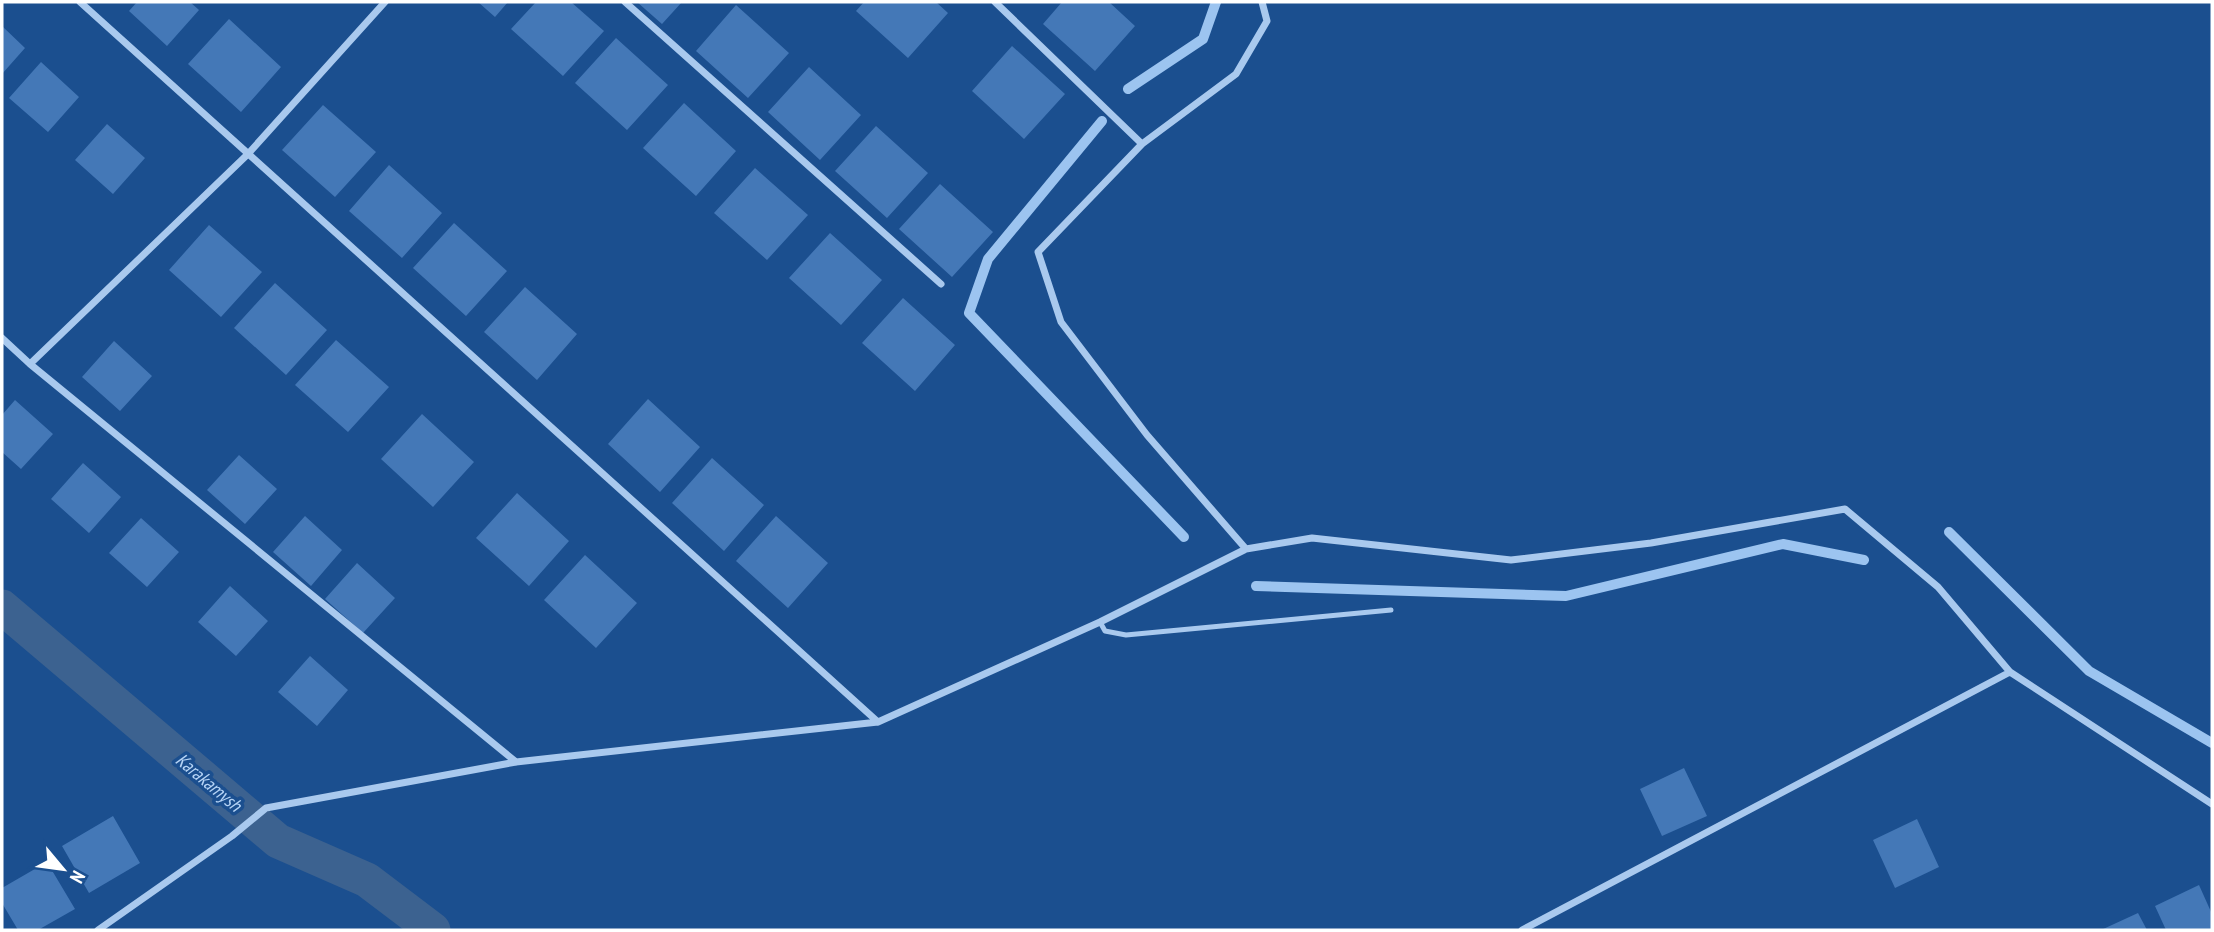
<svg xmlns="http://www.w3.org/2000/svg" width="2214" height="932" viewBox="0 0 2214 932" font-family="'PT Sans Narrow',sans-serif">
  <rect width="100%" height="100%" fill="#1b4f8f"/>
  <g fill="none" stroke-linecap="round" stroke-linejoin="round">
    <path stroke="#9cc4f0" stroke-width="10" d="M1128 89 1203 39 1216 2
      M1102 121 988 259 969 313 1184 537
      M1949 532 2089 671 2212 743
      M1256 586 1566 596 1783 544 1864 560"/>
    <path stroke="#3c6290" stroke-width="35" d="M2 607 278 841 367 880 433 930"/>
  </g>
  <path fill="#4478b7" d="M137 2H190L199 10 167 46 129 11Z
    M478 2H508L495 17Z
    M536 2H571L604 31 563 76 511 29Z
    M637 2H682L662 24Z
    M864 2H936L948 13 908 58 856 11Z
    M1062 2H1109L1135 26 1095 71 1043 24Z
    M736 5 789 53 748 98 696 51Z
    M229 19 281 67 241 112 188 64Z
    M2 26 25 48 2 74Z
    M616 38 668 85 627 130 575 83Z
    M1012 46 1065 94 1024 139 972 91Z
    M41 62 79 97 48 132 9 98Z
    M809 67 861 115 820 160 768 112Z
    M684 103 736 151 696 196 643 148Z
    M323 105 376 152 335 197 282 150Z
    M107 124 145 158 113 194 75 160Z
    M876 126 928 173 887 218 835 171Z
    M389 165 442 213 402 258 349 211Z
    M755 168 808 215 767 260 714 213Z
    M940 184 993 232 952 277 899 229Z
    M454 223 507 271 466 316 413 268Z
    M209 225 262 272 221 317 169 270Z
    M830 233 882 280 841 325 789 278Z
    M275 283 327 330 286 375 234 328Z
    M525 287 577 334 537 380 484 332Z
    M903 298 955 345 915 391 862 343Z
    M336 340 389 387 348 432 295 385Z
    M114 341 152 376 120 411 82 377Z
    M648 399 700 447 660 492 608 444Z
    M15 400 53 434 21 469 2 452V415Z
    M422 414 474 462 433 507 381 459Z
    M239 455 277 489 245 524 207 490Z
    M712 458 764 505 724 551 672 503Z
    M83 463 121 497 89 533 51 499Z
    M517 493 569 541 529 586 476 538Z
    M305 516 342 550 311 586 273 552Z
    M776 516 828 563 788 608 736 561Z
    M141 518 179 552 147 587 109 553Z
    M585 555 637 603 596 648 544 600Z
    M357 563 395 598 363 633 325 599Z
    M230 586 268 621 236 656 198 622Z
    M310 656 348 690 317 726 278 692Z
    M1684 768 1707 816 1662 836 1640 789Z
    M113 816 140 863 89 893 62 846Z
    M1917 819 1939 867 1895 888 1873 840Z
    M47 862 75 909 38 930H18L2 903V888Z
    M2199 885 2212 914V930H2166L2155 906Z
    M2138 913 2147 930H2101Z"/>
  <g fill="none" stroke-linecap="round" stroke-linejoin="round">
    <path stroke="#a9c9ee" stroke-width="5" d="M1100 622 1105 631 1126 635 1391 610"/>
    <path stroke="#a9c9ee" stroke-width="7" d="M80 2 878 722
      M625 2 941 284
      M995 2 1142 144
      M2 338 30 364 516 762
      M30 364 248 154 385 2
      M1246 549 1147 435 1061 322 1038 252 1142 144 1236 74 1267 21 1262 2
      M98 930 232 836 266 808 516 762 878 722 1100 622 1246 549 1312 538 1511 560 1651 543 1845 509 1938 587 2010 672 2212 804
      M1522 930 2010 672"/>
  </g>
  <g text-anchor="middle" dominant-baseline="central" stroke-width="7" stroke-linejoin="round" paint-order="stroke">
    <g font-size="19" font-style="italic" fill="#b5d3f5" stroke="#1b4f8f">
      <text transform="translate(209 782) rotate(40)">Karakamysh</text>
    </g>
  </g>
  <rect width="2214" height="932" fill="none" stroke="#ffffff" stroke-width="7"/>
  <g transform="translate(63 869) rotate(119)" stroke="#1b4f8f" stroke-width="5" paint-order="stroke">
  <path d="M0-5L12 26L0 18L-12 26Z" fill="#ffffff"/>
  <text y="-10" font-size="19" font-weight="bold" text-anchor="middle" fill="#ffffff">N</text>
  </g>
</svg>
